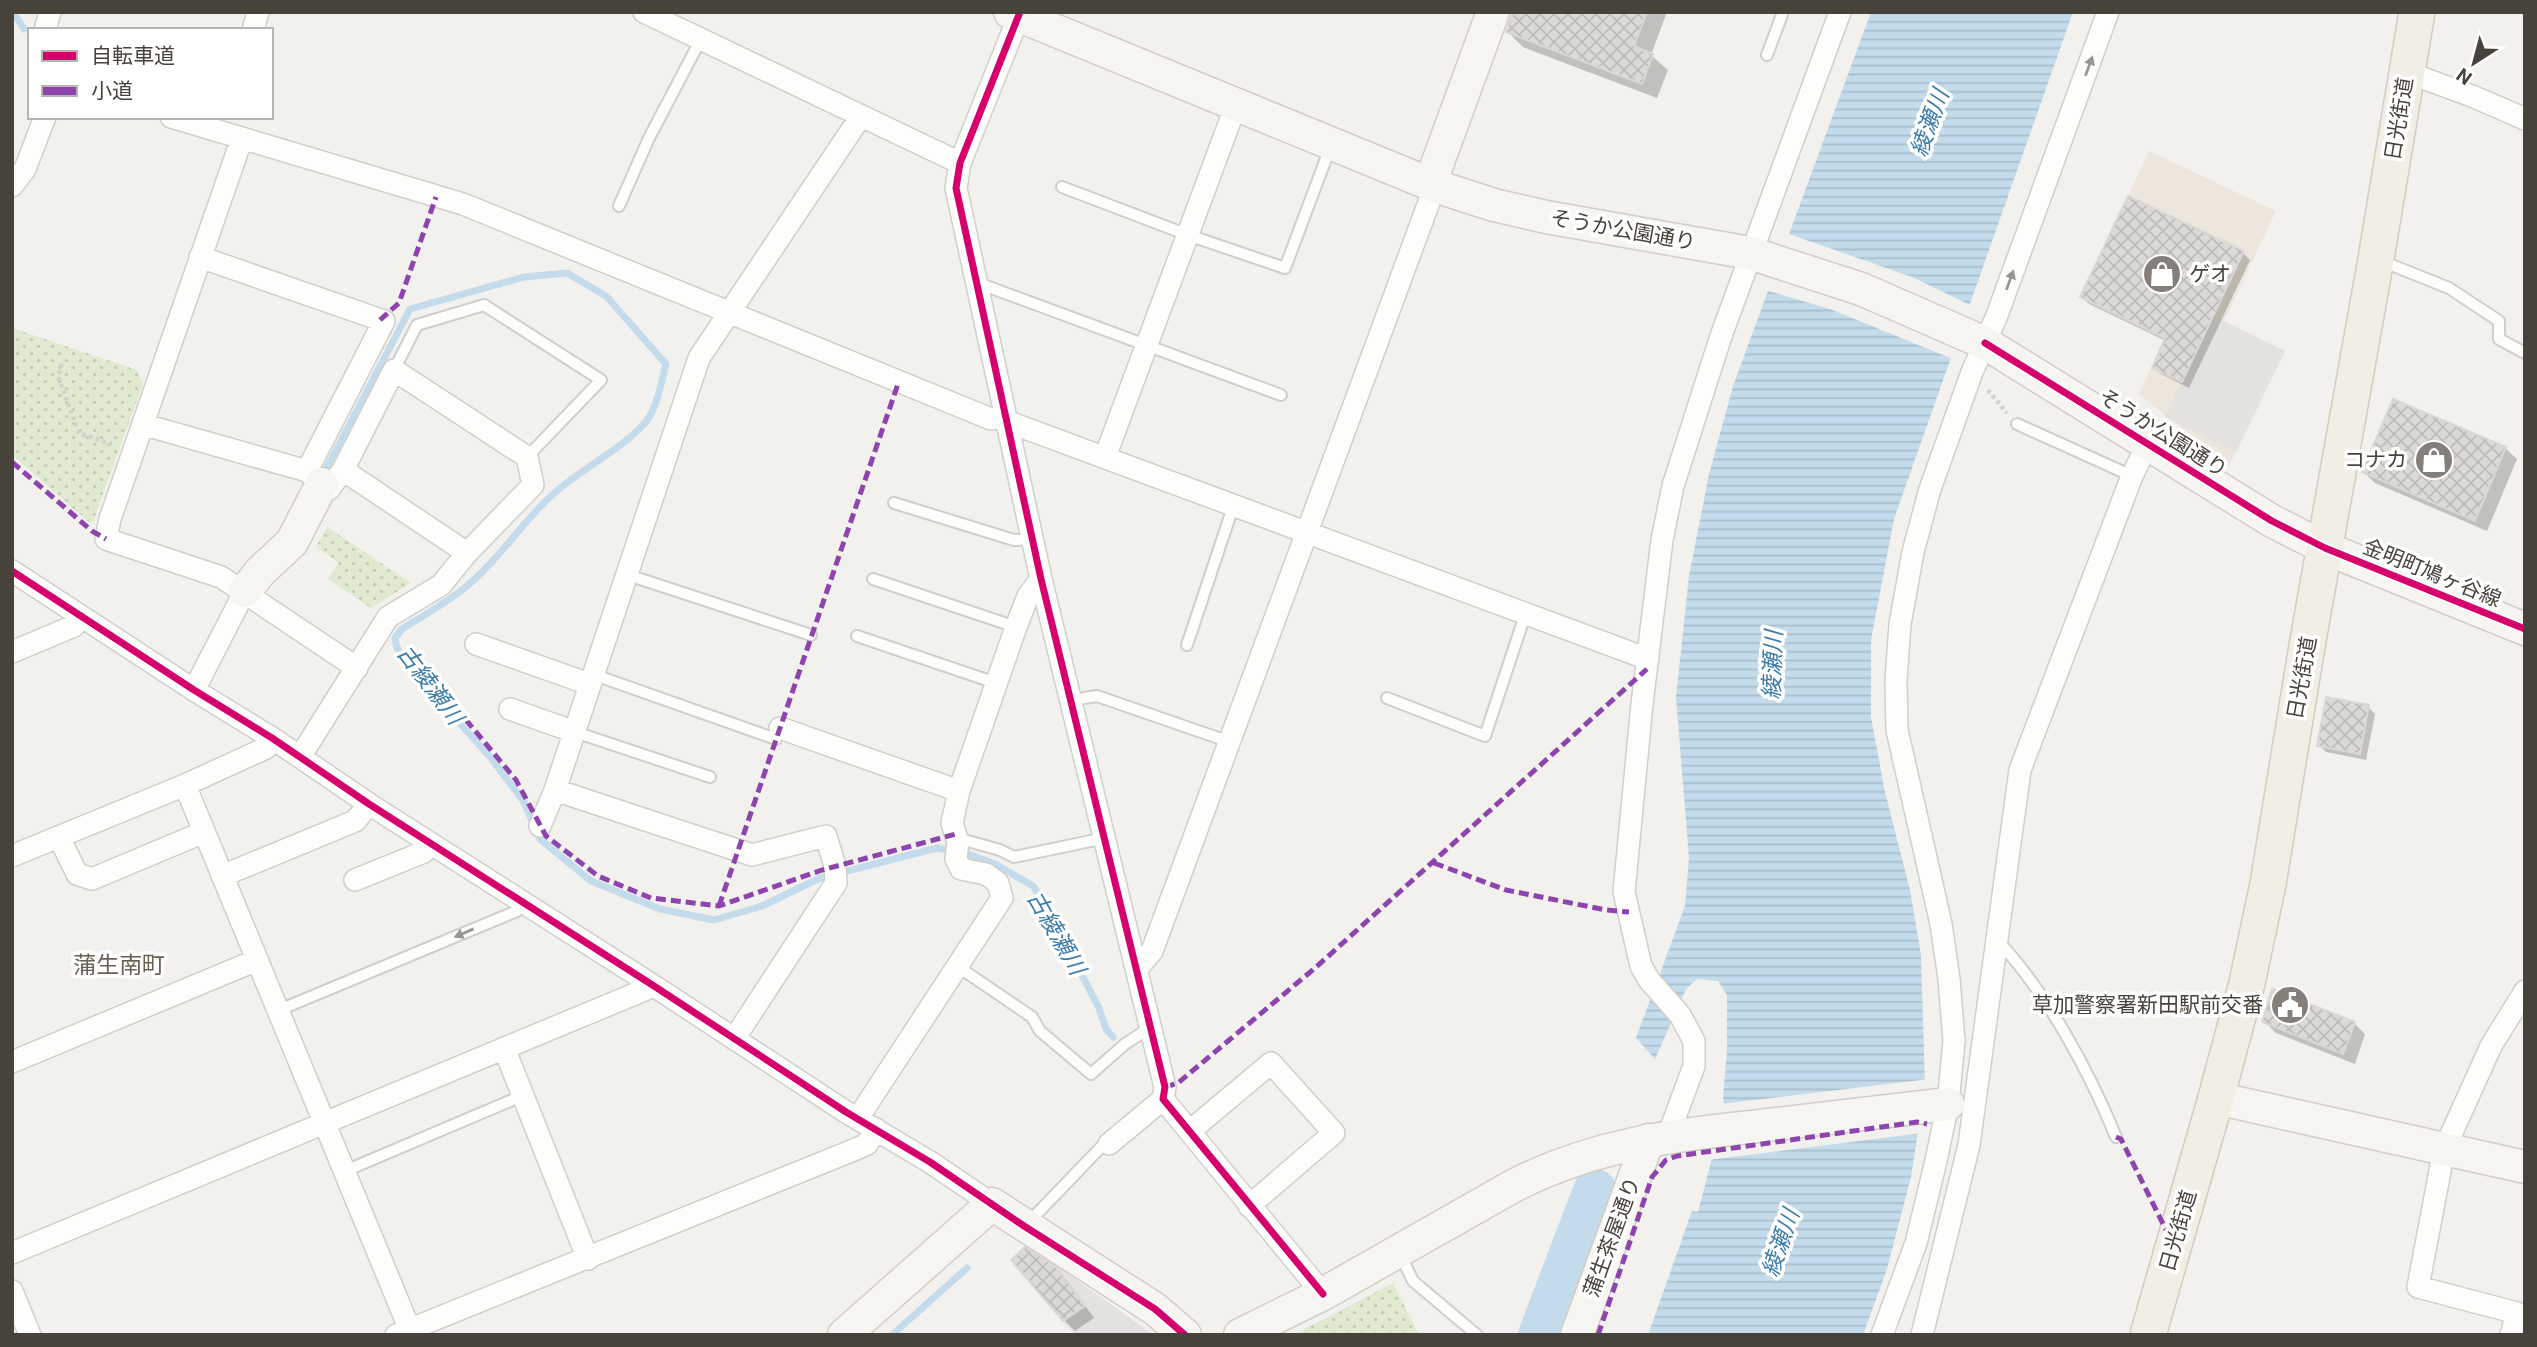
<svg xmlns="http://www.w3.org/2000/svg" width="2537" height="1347" viewBox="0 0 2537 1347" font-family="Roboto,'Noto Sans JP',sans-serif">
  <defs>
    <pattern id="park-dots" width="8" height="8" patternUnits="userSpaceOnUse" patternTransform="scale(1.75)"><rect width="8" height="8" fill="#e0ead1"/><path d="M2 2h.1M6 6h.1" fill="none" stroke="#c2cab4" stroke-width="1.8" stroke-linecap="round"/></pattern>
    <pattern id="water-rules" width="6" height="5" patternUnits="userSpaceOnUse" patternTransform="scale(1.75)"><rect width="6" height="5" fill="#c3dbeb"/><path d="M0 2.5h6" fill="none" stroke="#a9bdca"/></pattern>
    <pattern id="building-cross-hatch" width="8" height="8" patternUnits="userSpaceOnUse" patternTransform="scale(1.75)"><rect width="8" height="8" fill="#dcdad6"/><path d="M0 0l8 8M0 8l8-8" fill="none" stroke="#bebcb8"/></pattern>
  </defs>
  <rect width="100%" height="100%" fill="#f2f1ee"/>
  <path fill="#ece6dc" d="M2149 151 2276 211 2224 321 2285 351 2229 466 2139 394 2165 338 2080 297Z"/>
  <path fill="url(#park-dots)" d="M12 328 137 370 143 384 93 522H89L12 455Z
    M327 527 411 583 371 608 328 579 339 563 316 547Z
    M1393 1283 1419 1335H1293Z"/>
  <path fill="#e4e2df" d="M2213 316 2285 351 2236 452 2165 417Z
    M1054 1264 1154 1335H1075L1063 1321 1084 1306Z"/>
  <path fill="url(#water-rules)" d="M1871 12H2073L1894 519 1871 640V717L1885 792 1910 890 1921 955 1925 1086 1911 1177 1887 1269 1863 1335H1648L1692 1211 1698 1212 1725 1108 1723 1098 1727 1051V995L1718 981 1697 979 1686 989 1655 1059 1636 1038 1685 906 1689 858 1676 697 1689 576 1709 474 1733 386Z"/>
  <path fill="#f2f1ee" d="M1786 233 1912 277 1972 306 1953 359 1830 309 1765 290Z
    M1929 1079 1922 1133 1708 1160 1721 1104Z"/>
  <path fill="#0003" d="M1515 12H1667L1651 55 1668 70 1657 98 1523 47 1508 32Z
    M2243 253 2250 260 2189 388 2161 374 2154 367 2166 341 2089 304 2082 297Z
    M2505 448 2517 459 2487 531 2375 483 2364 472Z
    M2368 707 2375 714 2366 760 2326 752 2319 745Z
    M2264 1021 2354 1023 2365 1034 2355 1064 2276 1033Z
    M1055 1268 1067 1280 1094 1318 1075 1331 1064 1320Z"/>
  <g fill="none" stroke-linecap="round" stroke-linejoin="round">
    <path stroke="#c3dbeb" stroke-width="7" d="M13 12 24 29
      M323 475 410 309 524 277 567 273 606 296 666 364C661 383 657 410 644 424 617 453 578 470 550 497 525 520 506 549 481 573 459 596 429 612 402 629L395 638 397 648 421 680 491 758 524 802 540 839 591 881 660 909 714 920 762 906 820 878 937 848 968 854 995 864 1033 886 1043 900 1099 1008 1106 1029 1113 1037
      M892 1335 967 1268"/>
    <path stroke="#c3dbeb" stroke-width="44" d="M1540 1335 1595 1191"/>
  </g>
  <path fill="url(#building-cross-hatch)" stroke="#dad8d4" stroke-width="2" d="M1513 12H1647L1634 46 1653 54 1642 84 1506 32Z
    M2128 196 2244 251 2182 382 2152 368 2165 338 2080 297Z
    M2393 399 2506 447 2475 521 2362 472Z
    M2326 697 2369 705 2360 754 2317 746Z
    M2272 989 2355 1022 2343 1054 2262 1022Z
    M1025 1247 1056 1267 1085 1306 1063 1321 1011 1260Z"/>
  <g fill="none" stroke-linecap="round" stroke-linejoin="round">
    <defs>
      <path id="lane" d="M1767 55 1783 12
        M1062 187 1188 235 1285 268 1330 148
        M619 206 649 138 701 39
        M2379 260 2449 288 2499 321V339L2525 353
        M979 289 986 286 1281 395
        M394 370 417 325 484 305 601 380 527 457
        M2017 424 2132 476
        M894 503 1014 540 1033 539
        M625 574 811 635
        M873 579 1016 627
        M857 636 996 683
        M1187 645 1233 507
        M592 674 776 739
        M1387 698 1485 736 1525 615
        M1072 700 1097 696 1230 742
        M575 732 710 777
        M957 838 1000 850 1014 857 1105 838
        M1998 941C2047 993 2089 1071 2116 1137
        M957 966 1032 1017 1040 1031 1091 1074 1125 1044 1151 1027
        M279 1010 517 911 524 902
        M345 1171 524 1095
        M1027 1224 1103 1145 1109 1144
        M1400 1254 1413 1281 1477 1335"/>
      <path id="street" d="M644 12 960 163
        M1019 16 960 163 956 188 1041 579 1165 1087 1163 1099 1323 1294
        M45 30 50 12
        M253 30 258 12
        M2406 72 2472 96 2525 119
        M171 117 463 204 991 419 1005 416
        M242 138 110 519 106 539 221 577 357 668
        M12 186 25 169 45 117
        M200 257 384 321 307 471 329 489 343 470 394 370 527 457 533 485 467 553 441 585 388 617 300 757
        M1006 421 1648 659
        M145 425 307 471
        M1105 457 1236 105
        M343 470 467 553
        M12 571 194 690 272 738 369 804 654 986 846 1112 930 1162 992 1204
        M476 644 589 684
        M12 652 74 626 81 617
        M194 690 245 591
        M510 709 575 732
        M780 728 959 791
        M185 785 412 1335
        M555 790 752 855 826 836 835 866 836 883 734 1039
        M540 826 555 790 699 358 861 116
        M59 837 77 874 92 879 204 832
        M12 856 185 785 266 748 272 738
        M222 876 355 821 369 804
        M355 880 424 852 430 843
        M1137 969 1152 951 1435 186
        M504 1048 588 1259
        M12 1062 257 960
        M858 1118 1002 898 998 883 986 874 961 869 956 859 958 842 952 823 959 791 1016 627 1028 596 1041 579
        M1190 1131 1271 1063 1334 1133 1249 1206
        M1668 1136 1694 1066V1041L1680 1015 1649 980 1641 966 1624 892 1642 704 1662 540 1673 486 1721 336 1840 12
        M1109 1144 1163 1099
        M12 1253 654 986
        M12 1291 30 1335
        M396 1335 856 1149 867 1144 876 1129
        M1882 1335 1916 1243 1935 1165 1948 1104 1954 1041 1949 979 1941 924 1897 730 1896 681 1900 624 1913 552 1930 489 1972 372 1996 318 2108 12
        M1922 1335 1969 1145 2020 770 2132 476 2147 445
        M2511 1335 2517 1313 2418 1287 2444 1150 2491 1046 2525 991"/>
      <path id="secondary" d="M1010 12 1435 186 1494 205 1546 217 1750 253 1861 289 1985 343 2272 521 2325 548 2525 629
        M1430 184 1493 12
        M245 591 260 572 292 542 322 484
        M2216 1098 2525 1167
        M844 1335 992 1204 1155 1309 1185 1335
        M1240 1335 1323 1294 1515 1185C1598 1143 1677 1135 1768 1125 1828 1118 1888 1111 1948 1104
        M1577 1335 1648 1140"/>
      <path id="primary" d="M2148 1335 2216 1098 2247 983 2268 884 2307 646 2376 259 2417 12"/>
    </defs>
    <use href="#lane" stroke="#d0cfcb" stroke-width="14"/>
    <use href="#street" stroke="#d0cfcb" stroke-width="24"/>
    <use href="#secondary" stroke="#d0cec5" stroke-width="35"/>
    <use href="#primary" stroke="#d2ccbe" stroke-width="38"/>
    <path stroke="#d2d1cc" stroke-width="4.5" stroke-dasharray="3.5 3.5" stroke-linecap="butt" d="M62 364 58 376 79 433 114 445
      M1988 390 2007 413"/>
    <use href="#lane" stroke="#fdfdfc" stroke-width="10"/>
    <use href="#street" stroke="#fdfdfc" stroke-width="21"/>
    <use href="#secondary" stroke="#f6f5f1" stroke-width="32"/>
    <use href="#primary" stroke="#f1eee6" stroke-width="35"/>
    <path stroke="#8e44ad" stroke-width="5" stroke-dasharray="10 5" stroke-linecap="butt" d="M380 320 399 303 436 197
      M12 462 92 531 106 539
      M437 685 516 780 546 836 598 876 651 898 719 906 822 870 956 834
      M1434 863 1506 890 1606 910 1629 912
      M719 906 899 381
      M1165 1087 1178 1083 1315 968 1647 669
      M2116 1137 2121 1139 2174 1246
      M1598 1335 1652 1177 1666 1160 1677 1156 1917 1122 1927 1124"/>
    <defs>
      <path id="cycleway" d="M1020 12 960 163 956 188 1041 579 1165 1087 1163 1099 1323 1294
        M1985 343 2272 521 2325 548 2525 629
        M12 571 194 690 272 738 369 804 654 986 846 1112 930 1162 1024 1226 1155 1309 1185 1335"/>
    </defs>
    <use href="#cycleway" stroke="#fff" stroke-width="11"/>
    <use href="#cycleway" stroke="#d6006c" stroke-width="7"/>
  </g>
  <defs><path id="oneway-solid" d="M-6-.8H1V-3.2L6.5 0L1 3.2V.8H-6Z" transform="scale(1.75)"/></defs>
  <g fill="#999791">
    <use href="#oneway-solid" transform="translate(2089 66) rotate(-70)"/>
    <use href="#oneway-solid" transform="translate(2010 280) rotate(-70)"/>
    <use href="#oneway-solid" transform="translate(464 933) rotate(157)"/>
  </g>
  <defs>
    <symbol id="shop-disc" viewBox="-11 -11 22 22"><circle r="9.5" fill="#848079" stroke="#fff"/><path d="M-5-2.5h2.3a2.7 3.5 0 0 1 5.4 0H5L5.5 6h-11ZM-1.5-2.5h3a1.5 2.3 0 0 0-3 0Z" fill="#fff"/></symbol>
    <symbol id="civic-disc" viewBox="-11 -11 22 22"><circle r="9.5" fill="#848079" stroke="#fff"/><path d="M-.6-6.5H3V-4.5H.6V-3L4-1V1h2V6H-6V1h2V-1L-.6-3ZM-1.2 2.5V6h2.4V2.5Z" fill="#fff"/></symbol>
  </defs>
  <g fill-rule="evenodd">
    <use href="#shop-disc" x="2140" y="252" width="44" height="44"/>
    <use href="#shop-disc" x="2412" y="438" width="44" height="44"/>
    <use href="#civic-disc" x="2268" y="983" width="44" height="44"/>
  </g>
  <g text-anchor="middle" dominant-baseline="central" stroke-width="7" stroke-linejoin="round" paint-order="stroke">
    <g font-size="21" fill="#48433a" stroke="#fff">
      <text transform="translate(2399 119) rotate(-81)">日光街道</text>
      <text transform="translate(1623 230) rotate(10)">そうか公園通り</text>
      <text transform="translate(2163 433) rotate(32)">そうか公園通り</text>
      <text transform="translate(2432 573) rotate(22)">金明町鳩ヶ谷線</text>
      <text transform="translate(2302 678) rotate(-80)">日光街道</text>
      <text transform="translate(2178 1231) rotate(-74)">日光街道</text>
      <text transform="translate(1612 1237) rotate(-70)">蒲生茶屋通り</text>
    </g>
    <g font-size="21" fill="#48433a" stroke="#fff" text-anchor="end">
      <text x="2189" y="274" text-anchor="start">ゲオ</text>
      <text x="2407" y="460">コナカ</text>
      <text x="2263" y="1005">草加警察署新田駅前交番</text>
    </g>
    <g font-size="23" font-style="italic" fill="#3c7cab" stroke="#fff">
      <text transform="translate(1930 123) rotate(-70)">綾瀬川</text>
      <text transform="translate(1773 665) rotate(-88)">綾瀬川</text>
      <text transform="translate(430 685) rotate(53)">古綾瀬川</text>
      <text transform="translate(1056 933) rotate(60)">古綾瀬川</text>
      <text transform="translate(1781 1243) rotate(-71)">綾瀬川</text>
    </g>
    <g font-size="23" fill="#6a6152" stroke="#fff">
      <text x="119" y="965">蒲生南町</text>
    </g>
  </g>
  <rect width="2537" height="1347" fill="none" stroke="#48433a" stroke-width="28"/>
  <rect x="28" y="28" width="245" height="91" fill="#ffffff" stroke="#b6b4b0" stroke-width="2"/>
  <rect x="42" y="51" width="35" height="10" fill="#d6006c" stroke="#b6b4b0" stroke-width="2"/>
  <text x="91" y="63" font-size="21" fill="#48433a">自転車道</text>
  <rect x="42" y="86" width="35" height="10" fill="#8e44ad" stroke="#b6b4b0" stroke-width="2"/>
  <text x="91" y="98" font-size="21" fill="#48433a">小道</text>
  <g transform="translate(2474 63) rotate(216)" stroke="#ffffff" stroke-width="5" paint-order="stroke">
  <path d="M0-5L12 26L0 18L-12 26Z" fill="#48433a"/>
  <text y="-10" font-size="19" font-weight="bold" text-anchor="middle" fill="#48433a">N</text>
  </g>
</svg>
